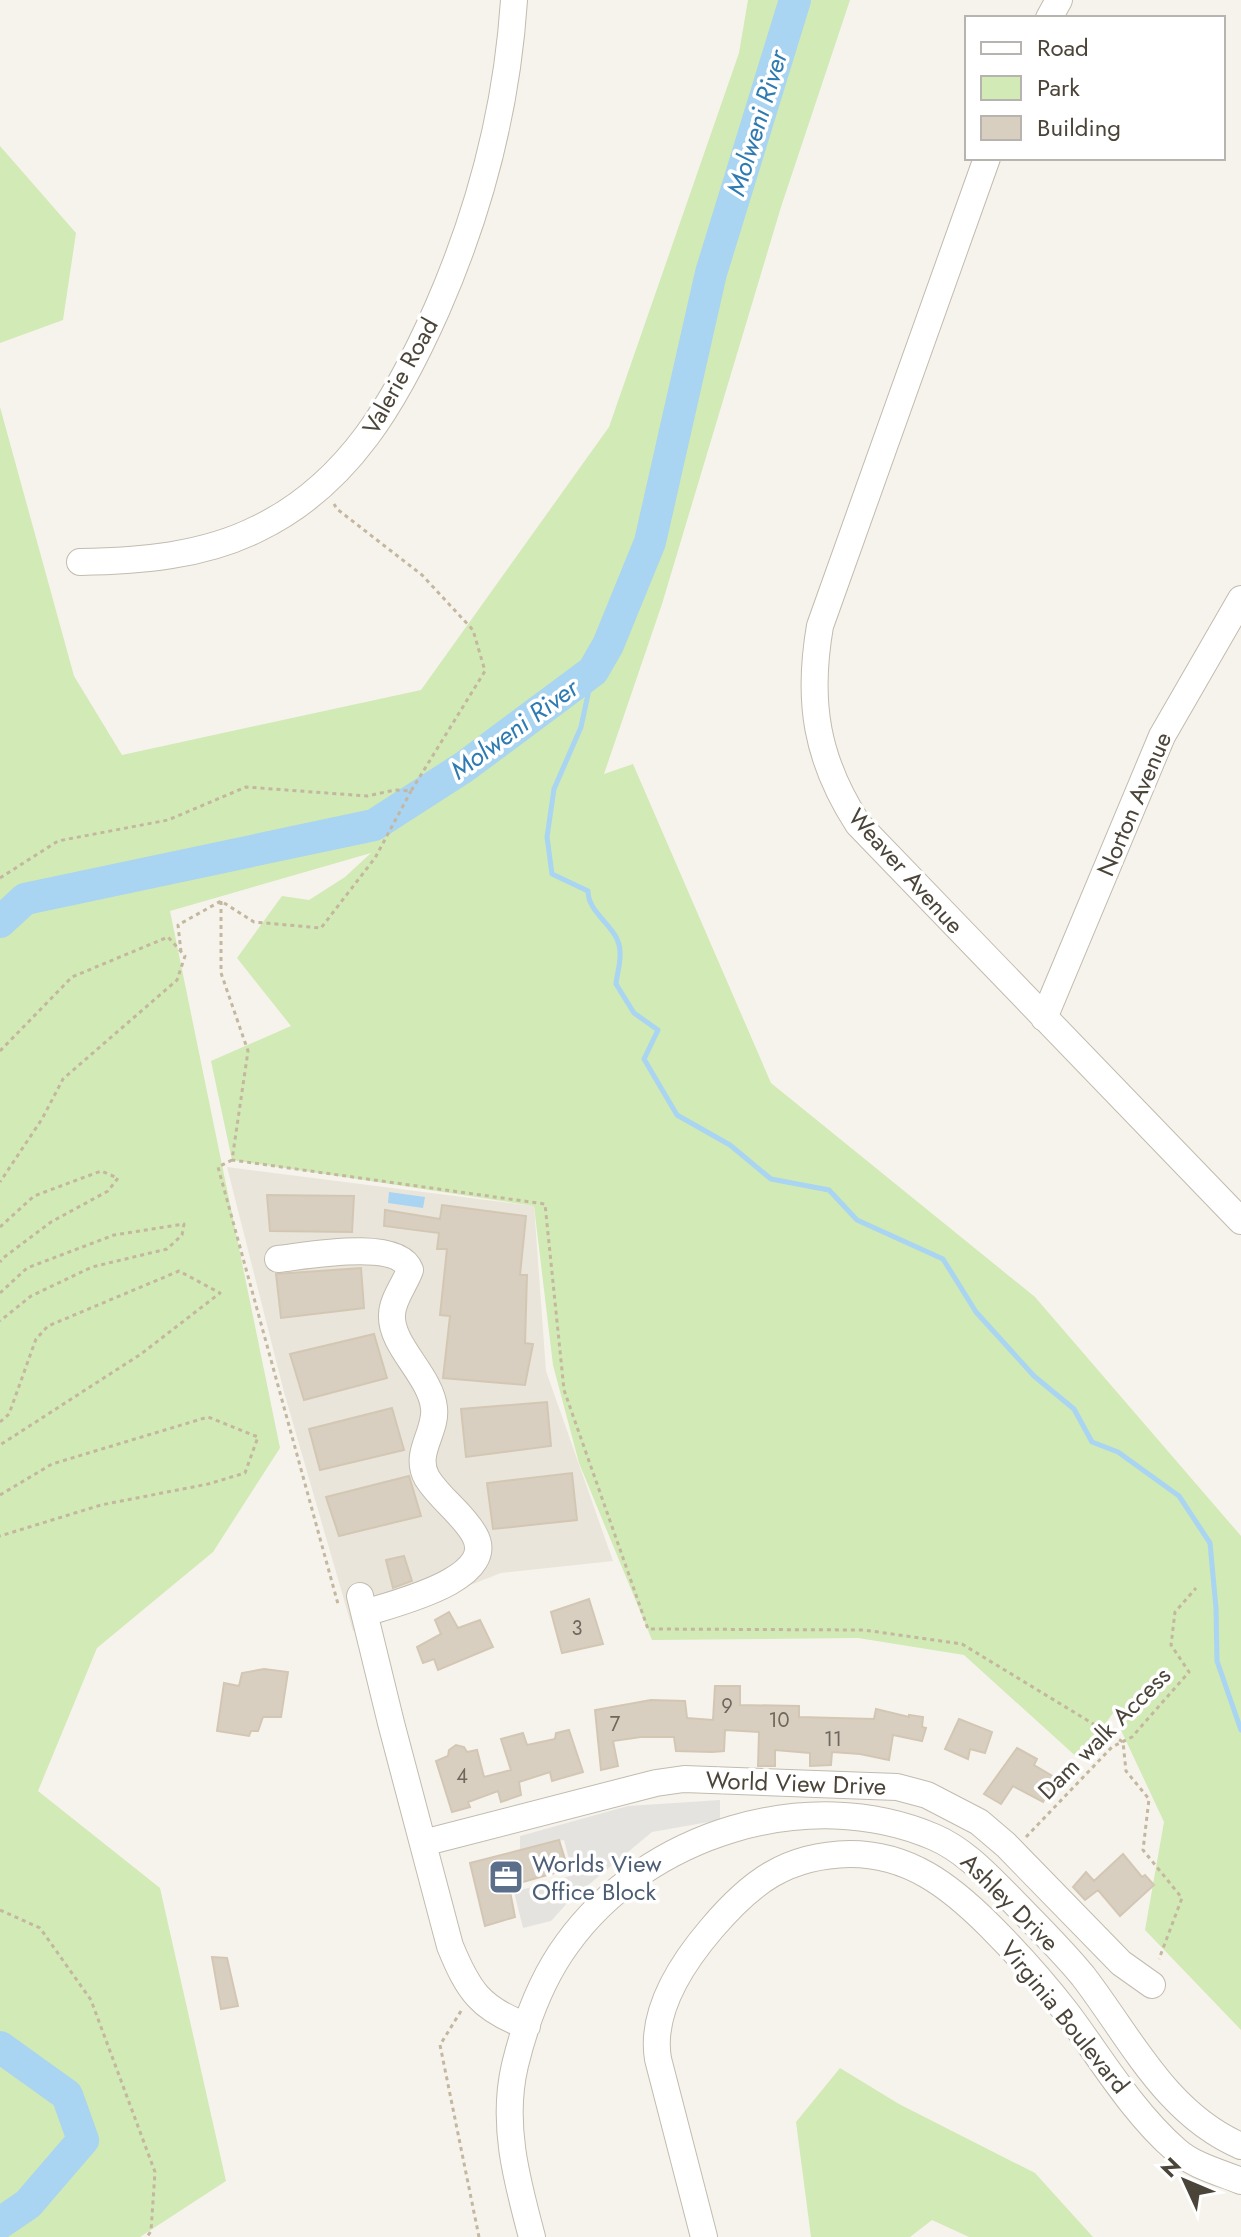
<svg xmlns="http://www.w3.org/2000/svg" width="1241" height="2237" viewBox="0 0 1241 2237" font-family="Jost,sans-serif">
  <rect width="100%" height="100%" fill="#f6f3ec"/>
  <path fill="#eae5da" d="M227 1167 534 1206 546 1371 613 1561 501 1573 353 1631 284 1392Z"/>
  <path fill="#d2eab5" d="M748 0H850L781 207 662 604 604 774 633 764 771 1083 1035 1297 1241 1536V2030L1145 1930 1164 1822 1113 1713 1080 1760 964 1655 858 1638 652 1640 579 1463 553 1365 534 1206 232 1160 211 1061 291 1026 237 958 282 896 309 900 345 877 371 853 170 911 280 1448 213 1552 97 1648 38 1791 160 1888 226 2181 140 2237H0V407L74 676 122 755 421 690 609 427 739 53Z
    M0 146 76 233 63 320 0 343Z
    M840 2068 899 2104 1035 2173 1093 2237H969L932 2220 910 2237H811L796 2122Z"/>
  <path fill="#e5e3e0" d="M720 1800V1820L652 1832 569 1901 551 1921 523 1928 514 1892 573 1875 564 1840 520 1850V1836L628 1806Z"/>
  <path fill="#a9d4f2" d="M389 1192 425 1197 423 1208 388 1203Z"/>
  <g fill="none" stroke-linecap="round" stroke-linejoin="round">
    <path stroke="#a9d4f2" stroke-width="5" d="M593 671 581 727 554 789 547 837 552 874 588 891C588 915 620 927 620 952 621 962 617 974 616 984L634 1013 658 1030 644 1059 677 1115 730 1145 771 1179 829 1190 857 1220 943 1259 976 1312 1034 1376 1074 1409 1092 1442 1118 1452 1179 1496 1210 1543 1216 1608 1217 1661 1241 1730"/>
    <path stroke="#a9d4f2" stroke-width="32" d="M0 922 25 899 374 825 464 767 593 671 608 645 650 542 711 273 795 0
      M0 2047 67 2095 83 2140 28 2204 0 2223"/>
  </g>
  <path fill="#d8cfc1" stroke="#d3c7b4" stroke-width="2" d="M267 1195 354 1196 352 1232 270 1231Z
    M442 1205 526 1216 520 1275H527L525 1343 533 1344 525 1385 443 1378 450 1316 440 1315 447 1249H437L439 1233 384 1226 385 1210 440 1219Z
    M361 1268 364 1308 281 1318 276 1274Z
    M374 1334 387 1378 304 1400 290 1354Z
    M547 1402 551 1446 466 1457 461 1409Z
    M392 1408 404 1450 320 1470 309 1429Z
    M572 1473 577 1520 493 1529 487 1483Z
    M409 1476 421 1516 339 1536 326 1497Z
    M404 1556 412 1581 393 1588 386 1560Z
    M589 1599 603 1644 562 1653 551 1612Z
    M449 1612 458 1628 480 1620 493 1647 438 1670 434 1659 423 1663 417 1647 441 1634 435 1620Z
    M264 1669 288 1672 281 1717H263L258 1731H251L249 1736 217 1731 224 1683 239 1686 242 1673Z
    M715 1686H740V1705L799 1706V1717L874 1719 876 1709 909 1717V1715L923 1717 922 1727 926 1728 922 1741 893 1735 889 1760 860 1754 832 1752 831 1765 810 1766V1753L775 1750V1766H758L759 1732 725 1730 724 1751 712 1752 676 1751 674 1737H641L613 1741 618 1766 601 1770 595 1710 651 1700 685 1701 687 1718 713 1720Z
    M959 1719 992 1732 985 1753 970 1749 968 1759 945 1749Z
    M569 1730 583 1772 552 1781 550 1772 519 1782 521 1795 501 1802 498 1791 468 1802 470 1807 452 1812 436 1761 448 1756 449 1750 456 1745 464 1747 467 1752 477 1750 484 1777 511 1770 501 1739 523 1733 527 1745 555 1739 556 1733Z
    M1017 1748 1037 1759 1034 1765 1056 1778 1043 1802 1013 1786 1001 1804 984 1794Z
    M559 1840 568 1869 509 1886 515 1917 485 1926 470 1863Z
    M1123 1854 1142 1877 1145 1875 1154 1885 1120 1916 1098 1890 1085 1900 1073 1887 1086 1872 1094 1881Z
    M212 1957 227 1958 238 2006 221 2009Z"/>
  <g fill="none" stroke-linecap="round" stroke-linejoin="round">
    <defs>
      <path id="minor" d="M1049 18 1059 0
        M987 158 820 626C807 701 816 759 858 824L1241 1221
        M80 562C140 561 203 556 257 529 349 485 397 399 437 309 480 211 507 108 514 0
        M1044 1018 1162 736 1241 599
        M278 1259C306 1256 398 1238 410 1270 405 1284 392 1300 392 1315 390 1345 431 1376 434 1408 437 1432 413 1453 427 1478 440 1499 462 1513 474 1534 501 1579 392 1604 365 1613
        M360 1596 391 1723 450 1946C468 1990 480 2009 527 2026
        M423 1843 656 1783 684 1779 897 1787 927 1795 979 1822 1006 1845 1121 1963 1152 1985
        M532 2237C517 2181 501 2124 515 2065 525 2024 542 1978 567 1944 646 1834 808 1783 934 1837 964 1850 986 1874 1009 1897 1034 1923 1060 1948 1083 1976 1130 2037 1166 2114 1241 2146
        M704 2237 658 2059C650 2011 682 1963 712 1928 751 1882 787 1855 850 1854 909 1854 950 1886 990 1926 1018 1954 1043 1982 1067 2013 1100 2057 1133 2113 1176 2150 1194 2166 1219 2172 1241 2181"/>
    </defs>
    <use href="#minor" stroke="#c2bbae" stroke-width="28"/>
    <path stroke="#c4b79f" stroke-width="3" stroke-dasharray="4 4" stroke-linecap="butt" d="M0 878 58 841 168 820 246 787 367 796 395 790 411 791 485 671 473 630 422 575 337 509 334 504
      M221 901V973L248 1051 232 1160 545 1204 564 1390 648 1629 864 1630 962 1644 1123 1742 1126 1771 1149 1799 1143 1850 1182 1898 1159 1959
      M181 952 178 925 221 901 254 922 321 928 375 858 411 791
      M0 1051 72 977 168 937 185 956 177 980 63 1079 42 1119 0 1182
      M232 1160 218 1167 338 1604
      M0 1227 34 1196 101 1171 118 1178 108 1191 51 1222 3 1258 0 1262
      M0 1293 27 1268 114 1235 184 1224 182 1235 167 1249 92 1267 31 1296 0 1321
      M0 1422 9 1414 36 1339 48 1326 179 1271 220 1293 141 1354 0 1445
      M0 1495 52 1464 208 1417 258 1437 245 1473 208 1484 101 1505 0 1536
      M1026 1837 1112 1747 1132 1737 1189 1672 1171 1645 1175 1612 1196 1588
      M0 1910 40 1928 91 2000 155 2172 151 2231 147 2237
      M461 2011 440 2045 479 2237"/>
    <use href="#minor" stroke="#fff" stroke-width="26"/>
  </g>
  <defs>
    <symbol id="office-square" viewBox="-11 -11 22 22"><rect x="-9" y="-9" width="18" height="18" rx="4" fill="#5c6f8a" stroke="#fff"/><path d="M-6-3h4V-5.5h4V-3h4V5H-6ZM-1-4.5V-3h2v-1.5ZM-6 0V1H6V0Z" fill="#fff"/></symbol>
  </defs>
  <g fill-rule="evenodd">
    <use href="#office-square" x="486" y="1857" width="40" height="40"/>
  </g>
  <g text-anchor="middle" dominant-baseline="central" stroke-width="7" stroke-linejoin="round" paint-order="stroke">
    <g font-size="20" fill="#6e675b">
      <text x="577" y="1628">3</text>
      <text x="727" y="1706">9</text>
      <text x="779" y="1720">10</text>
      <text x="615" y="1724">7</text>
      <text x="833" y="1739">11</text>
      <text x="462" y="1776">4</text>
    </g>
    <g font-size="24" fill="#4b4439" stroke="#fff">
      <text transform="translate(400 376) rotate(-61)">Valerie Road</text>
      <text transform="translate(1134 804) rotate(-67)">Norton Avenue</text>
      <text transform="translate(906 871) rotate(48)">Weaver Avenue</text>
      <text transform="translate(1104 1733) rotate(-45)">Dam walk Access</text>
      <text transform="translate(796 1783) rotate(2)">World View Drive</text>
      <text transform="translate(1010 1902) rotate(45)">Ashley Drive</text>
      <text transform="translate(1065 2017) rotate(51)">Virginia Boulevard</text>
    </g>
    <g font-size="24" fill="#4e5e75" stroke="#fff" text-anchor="start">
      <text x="532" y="1863">Worlds View<tspan x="532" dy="28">Office Block</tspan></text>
    </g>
    <g font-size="26" font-style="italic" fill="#2e7ab2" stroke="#fff">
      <text transform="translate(757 123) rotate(-73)">Molweni River</text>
      <text transform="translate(514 729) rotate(-36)">Molweni River</text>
    </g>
  </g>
  <rect x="965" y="16" width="260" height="144" fill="#ffffff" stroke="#b7b4b0" stroke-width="2"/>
  <rect x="981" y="42" width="40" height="12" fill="#ffffff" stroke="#b7b4b0" stroke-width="2"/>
  <text x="1037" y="56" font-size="24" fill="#4b4439">Road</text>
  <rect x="981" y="76" width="40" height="24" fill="#d2eab5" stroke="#b7b4b0" stroke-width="2"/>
  <text x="1037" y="96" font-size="24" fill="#4b4439">Park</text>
  <rect x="981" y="116" width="40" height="24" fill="#d8cfc1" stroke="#b7b4b0" stroke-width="2"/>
  <text x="1037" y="136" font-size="24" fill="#4b4439">Building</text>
  <g transform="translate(1185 2181) rotate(314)" stroke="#ffffff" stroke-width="6" paint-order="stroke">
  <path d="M0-6L14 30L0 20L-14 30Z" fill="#4b4439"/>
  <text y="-12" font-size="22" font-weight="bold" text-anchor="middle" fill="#4b4439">N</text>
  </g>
</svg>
